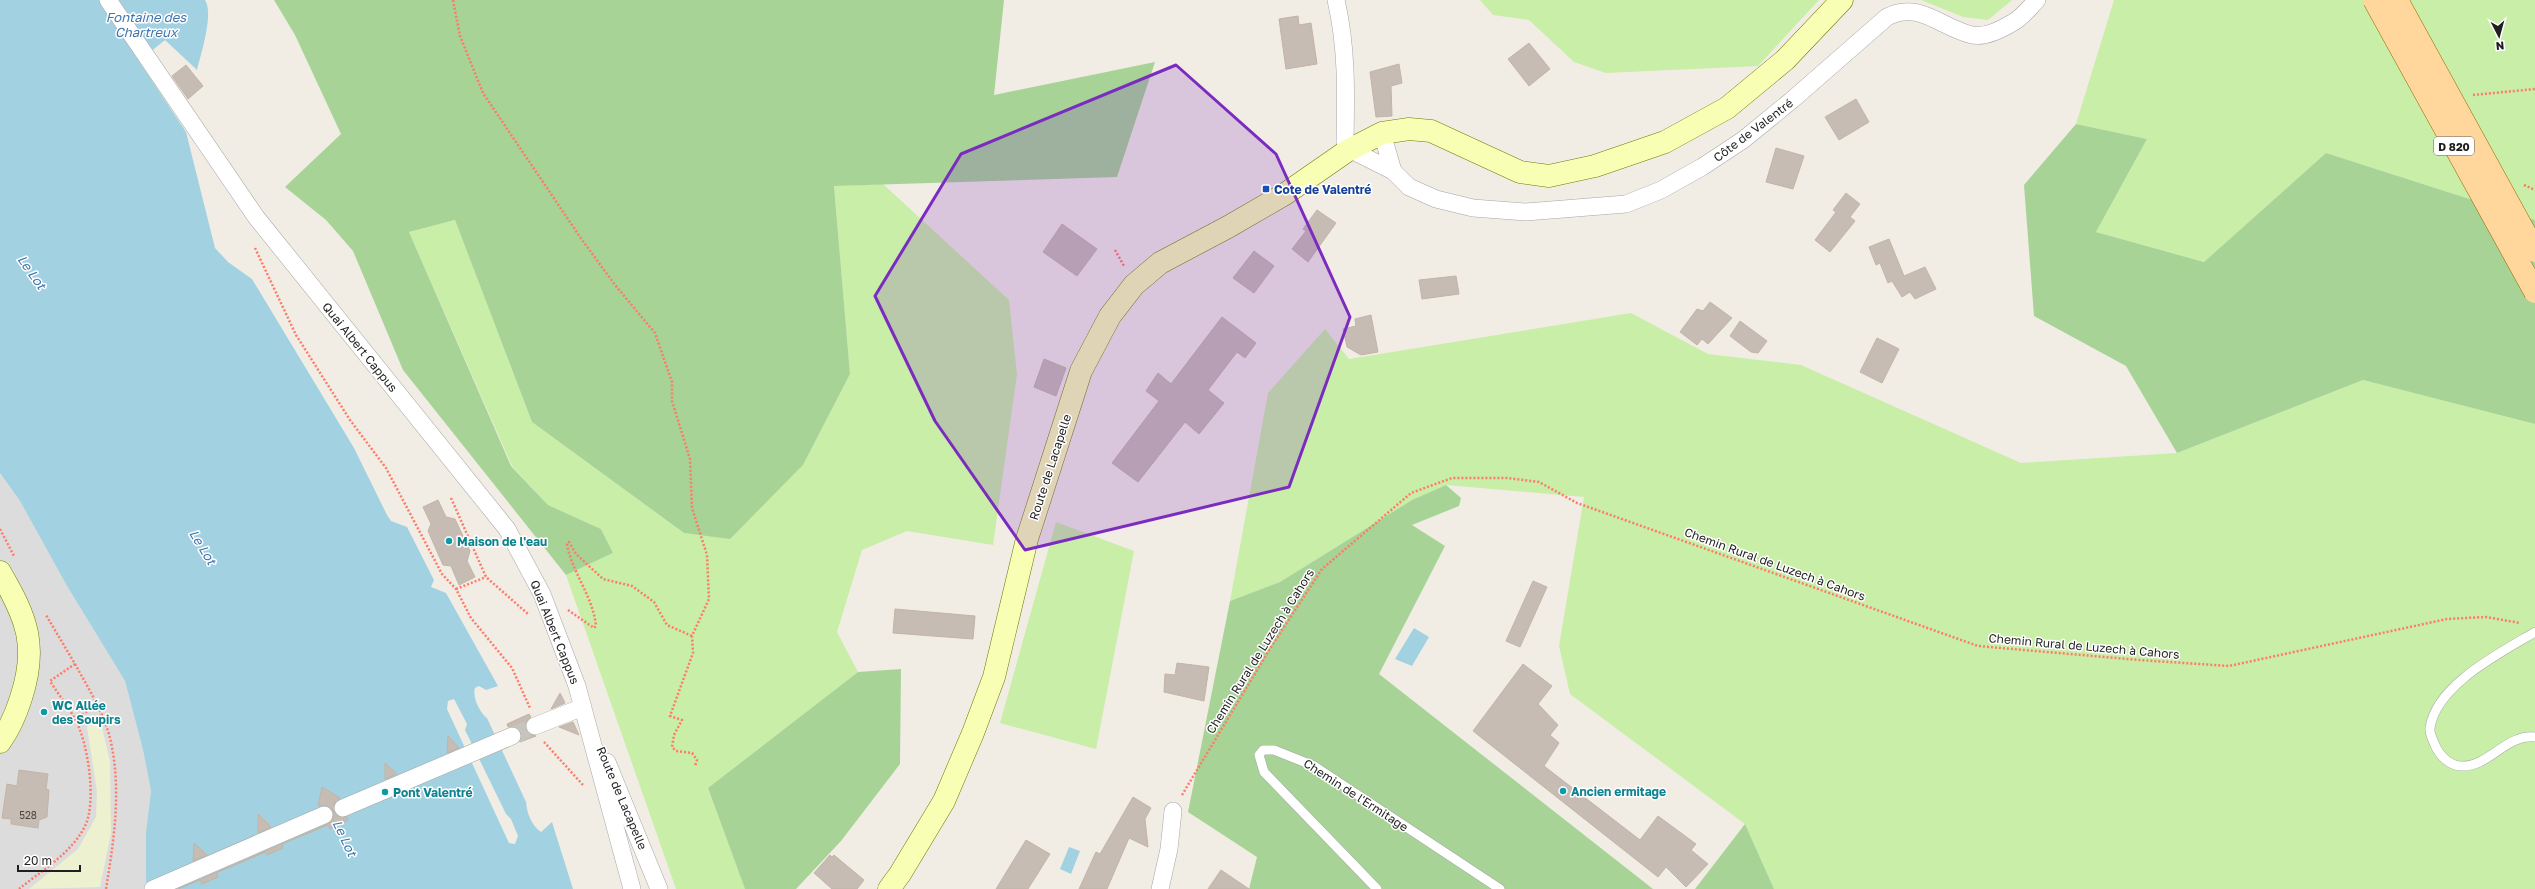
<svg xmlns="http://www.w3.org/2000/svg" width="2535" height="889" viewBox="0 0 2535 889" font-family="'Golos Text',sans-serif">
  <rect width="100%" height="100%" fill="#f1ede5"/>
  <path fill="#dddcdc" d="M0 473 20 501 67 586 125 681 143 750 151 791 146 832V882L149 889H0Z"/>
  <path fill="#edf1cf" d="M100 719 110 761 111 833 100 887 29 889 78 849 96 817 97 792 87 727Z"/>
  <path fill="#c9eea7" d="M1480 0H1819L1758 66 1606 73 1574 62 1529 20 1493 15Z
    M1921 0H2012L1988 20 1963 17Z
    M2114 0H2535V220L2326 153 2204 262 2096 232 2147 139 2076 124Z
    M883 184 1009 300 1017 374 993 545 907 531 862 550 837 632 858 672 708 788 745 889H676L566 575 613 553 601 529 548 505 512 466 409 232 455 220 532 422 684 533 730 538 803 465 850 374 834 186Z
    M1631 313 1708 354 1801 365 2021 463 2177 453 2363 380 2535 424V889H1774L1745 824 1570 694 1559 646 1584 497 1446 485 1412 500 1280 582 1230 601 1268 393 1325 329 1349 359Z
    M1056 522 1134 551 1096 749 1000 723Z"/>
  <path fill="#a7d396" d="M274 0H1004L994 95 1155 62 1117 177 834 186 850 374 803 465 730 539 684 533 532 422 455 220 409 232 511 466 548 505 601 529 613 553 566 575 403 370 353 251 326 220 285 187 341 134 295 35Z
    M2076 124 2147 139 2096 232 2204 262 2326 153 2535 220V424L2363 380 2177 453 2126 366 2034 316 2024 185Z
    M1446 485 1461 498 1459 506 1412 525 1445 546 1379 674 1653 889H1249L1257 857 1188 812 1230 601 1280 582 1412 500Z
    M901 669 900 764 841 841 796 889H745L708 788 858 672Z
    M1745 824 1774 889H1695Z"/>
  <path fill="#a2d2e1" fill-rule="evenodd" d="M0 0H205C214 13 201 54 197 70L165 40 139 61 186 132 215 248 228 262 252 279 354 448 387 515 391 521 407 527 434 580 431 587 446 593 498 686 486 690 479 686 475 688C472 697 480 713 487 718L526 802C527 814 532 826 541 832L552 822 573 889H149L146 882V832L151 791 143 750 125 681 67 586 20 501 0 473ZM454 699 467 724 465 730 506 814 511 819 518 836 515 844 509 843 447 709 448 701Z
    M1414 628 1429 637 1412 666 1395 659Z
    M1069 847 1080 851 1071 874 1060 869Z"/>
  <path fill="#c6bcb4" stroke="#c3b4a6" d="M1298 16 1299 25 1311 23 1317 64 1286 69 1279 19Z
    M1529 43 1550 69 1529 86 1508 59Z
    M1399 64 1402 83 1391 86 1392 116 1376 117 1370 72Z
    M186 65 203 86 188 99 172 76Z
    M1856 99 1869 122 1839 140 1825 117Z
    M1776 148 1804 156 1793 189 1766 182Z
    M1846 193 1860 204 1850 217 1855 221 1830 252 1815 240 1836 212 1833 210Z
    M1317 210 1336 223 1308 262 1292 249 1306 231 1303 229Z
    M1062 224 1097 249 1077 276 1043 252Z
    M1889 239 1904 276 1925 267 1936 289 1915 299 1910 292 1902 297 1892 281 1888 283 1880 263 1876 265 1869 247Z
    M1254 251 1274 266 1254 293 1233 278Z
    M1456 276 1459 294 1422 299 1419 280Z
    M1710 302 1732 318 1708 344 1702 339 1697 345 1680 332 1697 309 1703 311Z
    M1371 315 1378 352 1361 355 1347 347 1343 329 1356 326 1355 319Z
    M1222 317 1256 343 1245 358 1237 352 1208 390 1224 403 1199 434 1185 422 1138 482 1112 463 1159 401 1146 391 1158 373 1171 384Z
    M1740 321 1767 341 1758 353 1751 352 1730 336Z
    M1877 338 1899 349 1882 383 1860 372Z
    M1044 359 1066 368 1056 396 1034 387Z
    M438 500 446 517 455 519 470 551 467 561 475 577 459 585 451 566 443 565 428 531 431 524 423 507Z
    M1533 581 1547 587 1520 647 1506 641Z
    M895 609 975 616 973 639 893 633Z
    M1177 663 1209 667 1204 701 1164 692 1165 674 1175 675Z
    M1523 664 1552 686 1538 704 1558 725 1550 735 1559 743 1544 766 1640 840 1658 816 1696 844 1691 850 1708 864 1686 887 1666 867 1658 877 1473 731Z
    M560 693 565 703 551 709Z
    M529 714 531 717 525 724 526 729 529 734 536 736 520 742 521 732 514 726 508 727 507 724Z
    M573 722 579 735 559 727Z
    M448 736 459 748 447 753Z
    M385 763 397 774 385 779Z
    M19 770 48 774 46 789 49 790 47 817 39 820 38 828 11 824V819L2 818 7 784 17 786Z
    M322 787 340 798 335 802 334 812 337 816 347 817 348 820 330 829 328 825 282 844 283 848 267 855 266 852 216 873 218 877 202 884 200 880 178 889 328 824 334 817 333 811 326 805 318 806Z
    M1133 797 1151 808 1145 819 1148 847 1129 838 1107 889H1079L1096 852 1100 854Z
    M258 814 271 827 258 833Z
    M1026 840 1050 854 1028 889H996Z
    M194 843 207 855 193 861Z
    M830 855 832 857 834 855 864 880 857 889H832L814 873Z
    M1221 870 1249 889H1208Z"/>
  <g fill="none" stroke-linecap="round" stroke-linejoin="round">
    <path stroke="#c7c4bd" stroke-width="17" stroke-dasharray="17 8" stroke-linecap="butt" d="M512 736 535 726"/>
    <defs>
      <path id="lane" d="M2535 632C2500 653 2436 685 2430 728 2429 733 2433 740 2435 745 2439 755 2449 765 2460 766 2489 768 2505 734 2535 737
        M1377 889 1264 772 1259 755 1263 750H1274L1314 766 1500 889"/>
      <path id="street" d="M108 0 256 217 507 529 542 594 577 686 632 889
        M1336 0C1347 47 1346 93 1345 141L1347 151
        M1382 133 1393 171
        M1351 150 1393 171 1409 187 1436 199 1473 208 1526 212 1626 204 1661 190 1702 167 1743 140 1792 100 1887 17C1919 0 1941 28 1972 35 1985 38 2002 29 2012 23 2022 18 2030 7 2037 0
        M535 726 583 707
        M607 762 659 889
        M343 808 512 736
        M153 889 324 815
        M1160 889 1169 849 1173 811"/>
      <path id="secondary" d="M0 572C27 618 38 646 21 698 16 714 10 728 0 742
        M889 889 900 874 944 801 973 733 994 677 1027 539 1081 371 1110 316 1134 285 1160 263 1228 227 1285 194 1347 151 1382 133 1409 129 1431 131 1520 172 1549 176 1595 166 1665 142 1727 108 1785 60 1842 0"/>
    </defs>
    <use href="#lane" stroke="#a6a6a6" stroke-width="10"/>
    <use href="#street" stroke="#a6a6a6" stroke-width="18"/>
    <use href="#secondary" stroke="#6c7c00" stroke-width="23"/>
    <path stroke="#ff7a67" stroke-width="2.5" stroke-dasharray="2 2" stroke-linecap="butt" d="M453 0 460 36 483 93 580 237 615 285 655 333 672 382V401L690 459 692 508 707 555 709 599 692 636 693 653 670 716 682 720 674 735 672 747 676 751 692 753 697 760 695 766
      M2473 95 2535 89
      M2524 185 2535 190
      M255 248 296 335 350 420 386 468 442 574 456 589 471 618 512 668 530 708
      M1115 250 1124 266
      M451 498 486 577 528 614
      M0 529 14 556
      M456 589 486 577
      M568 610 594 628 596 626C593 596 572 573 567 544L569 542 576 554 603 579 632 586 654 602 667 625 692 636
      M75 664C88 688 103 711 110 738 122 788 114 840 106 889
      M76 720 97 703
      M544 742 583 785
      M1182 795 1271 647 1322 569 1411 493 1452 478H1508L1539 482 1577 503 1978 646 2139 660 2229 666 2447 619 2486 617 2520 623
      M19 889C41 871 72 853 85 826 97 802 88 742 75 719 68 706 58 694 50 681L75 664 46 615"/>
    <use href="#lane" stroke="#fff" stroke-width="9"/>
    <use href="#street" stroke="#fff" stroke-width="17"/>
    <use href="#secondary" stroke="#f9feb5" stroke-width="22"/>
    <defs>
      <path id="primary-bridge" d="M2374 0 2535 292
        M2397 0 2535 251"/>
    </defs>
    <use href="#primary-bridge" stroke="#9a6a00" stroke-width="23" stroke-linecap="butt"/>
    <use href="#primary-bridge" stroke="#ffd69b" stroke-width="22"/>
  </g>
  <path fill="#7b2cbf" fill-opacity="0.2" stroke="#7b2cbf" stroke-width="3" stroke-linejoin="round" d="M1176 65 1276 154 1350 317 1289 487 1025 550 935 421 875 296 961 154Z"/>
  <rect fill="#1a4fb4" stroke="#fff" stroke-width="1.5" x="1262" y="185" width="8" height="8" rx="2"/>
  <g fill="#0f9aa8" stroke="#fff" stroke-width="1.5">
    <circle cx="449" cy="541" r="4"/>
    <circle cx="44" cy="712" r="4"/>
    <circle cx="1563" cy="791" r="4"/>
    <circle cx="385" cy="792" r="4"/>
  </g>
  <g text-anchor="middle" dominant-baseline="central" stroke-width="3" stroke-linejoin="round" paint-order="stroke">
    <g font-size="10" fill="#494644">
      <text x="28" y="815">528</text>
    </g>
    <rect fill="#fff" stroke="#626262" stroke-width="1" x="2434" y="137" width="40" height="18" rx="3"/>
    <g font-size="11" font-weight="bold" fill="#1f1f1f">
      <text x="2454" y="146">D 820</text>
    </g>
    <g font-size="12" fill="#1f1f1f" stroke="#fff">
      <text transform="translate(1753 130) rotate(-37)">Côte de Valentré</text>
      <text transform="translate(360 347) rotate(51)">Quai Albert Cappus</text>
      <text transform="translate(1050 467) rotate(-72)">Route de Lacapelle</text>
      <text transform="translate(1775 564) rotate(20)">Chemin Rural de Luzech à Cahors</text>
      <text transform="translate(555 632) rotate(68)">Quai Albert Cappus</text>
      <text transform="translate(2084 646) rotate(5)">Chemin Rural de Luzech à Cahors</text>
      <text transform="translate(1260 651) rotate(-58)">Chemin Rural de Luzech à Cahors</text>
      <text transform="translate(1356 795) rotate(33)">Chemin de l'Ermitage</text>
      <text transform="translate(622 798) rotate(67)">Route de Lacapelle</text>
    </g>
    <g font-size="12" font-weight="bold" fill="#164399" stroke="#fff" text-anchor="start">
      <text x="1274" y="189">Cote de Valentré</text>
    </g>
    <g font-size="12" font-weight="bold" fill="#0d838f" stroke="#fff" text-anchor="start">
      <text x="457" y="541">Maison de l'eau</text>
      <text x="52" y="705">WC Allée<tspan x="52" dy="14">des Soupirs</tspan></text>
      <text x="1571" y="791">Ancien ermitage</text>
      <text x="393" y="792">Pont Valentré</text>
    </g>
    <g font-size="13" font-style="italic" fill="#4176ae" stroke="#fff">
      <text x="146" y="17">Fontaine des<tspan x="146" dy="15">Chartreux</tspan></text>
      <text transform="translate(32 272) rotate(55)">Le Lot</text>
      <text transform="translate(203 547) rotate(59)">Le Lot</text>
      <text transform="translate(345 838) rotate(65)">Le Lot</text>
    </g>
  </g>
  <g transform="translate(2499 36) rotate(174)" stroke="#ffffff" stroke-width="3" paint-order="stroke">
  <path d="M0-3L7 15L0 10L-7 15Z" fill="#1f1f1f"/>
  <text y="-6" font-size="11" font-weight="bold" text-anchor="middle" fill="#1f1f1f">N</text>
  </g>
  <path d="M18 865v6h62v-6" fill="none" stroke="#1f1f1f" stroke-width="2"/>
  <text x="24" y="865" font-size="12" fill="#1f1f1f" stroke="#ffffff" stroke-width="3" paint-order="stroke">20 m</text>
</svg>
